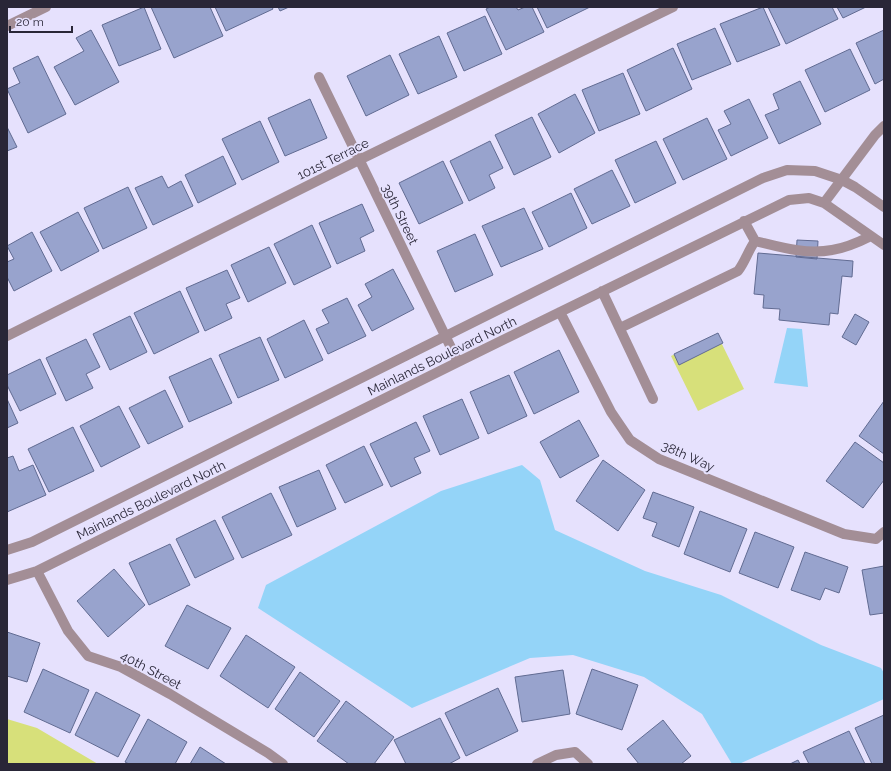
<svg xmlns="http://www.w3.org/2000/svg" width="891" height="771" viewBox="0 0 891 771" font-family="Raleway,sans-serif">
  <rect width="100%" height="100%" fill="#e6e1fd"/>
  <path fill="#d7e07a" d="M717 334 744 389 698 411 671 356Z
    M7 719 37 728 98 764H7Z"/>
  <path fill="#94d4f8" d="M787 328 802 329 808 387 774 383Z
    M522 465 540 480 555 530 645 571 721 595 821 645 881 668 884 673V699L739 764H732L702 714 644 677 573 655 530 658 412 708 258 608 266 585 441 491Z"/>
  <path fill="#98a3cd" stroke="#616b92" d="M144 7 161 49 119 66 102 25Z
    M151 7H210L223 36 174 58Z
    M215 7H272L273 9 226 31Z
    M278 7H289L280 11Z
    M490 7H516L518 10 525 7H532L544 32 506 50 486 9Z
    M537 7H590L547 28Z
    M763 7 780 45 737 62 720 24Z
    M768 7H832L838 19 786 44Z
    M837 7H866L843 18Z
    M485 16 502 54 464 71 447 33Z
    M715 28 731 64 692 80 677 44Z
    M91 30 119 82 75 105 54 67 84 51 76 38Z
    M884 30V79L875 84 856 43Z
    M439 36 457 77 418 94 399 54Z
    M673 48 692 89 646 111 627 70Z
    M850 49 870 90 825 112 805 70Z
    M390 55 409 95 366 116 347 76Z
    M38 56 66 114 28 133 7 89 20 83 13 68Z
    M623 73 640 114 599 131 582 90Z
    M800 81 821 124 779 144 765 115 779 109 773 94Z
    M575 94 595 133 559 153 538 114Z
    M310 99 327 138 285 156 268 118Z
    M749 99 768 138 731 156 718 130 731 124 724 111Z
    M532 117 551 157 514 175 495 135Z
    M707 118 727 159 683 180 663 139Z
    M260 121 279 162 242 180 222 139Z
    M7 127 17 147 7 151Z
    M490 141 503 168 489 175 495 188 469 201 450 161Z
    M656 141 676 183 635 203 615 160Z
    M223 156 236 184 198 203 185 175Z
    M443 161 463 203 419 224 399 183Z
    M612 170 630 206 592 224 574 189Z
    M162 176 168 188 181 181 193 206 153 225 135 188Z
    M128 187 147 228 103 249 84 208Z
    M571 193 587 228 549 247 532 212Z
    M362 204 374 231 360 238 365 251 337 264 319 223Z
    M524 208 543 249 501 267 482 226Z
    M78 212 99 251 61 271 40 232Z
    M312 225 331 267 294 285 274 244Z
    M32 232 52 271 14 291 7 277V262L14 259 7 246Z
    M475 234 493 275 455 292 437 251Z
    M797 240 818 241 817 259 796 257Z
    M269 247 286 283 248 302 231 265Z
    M758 253 853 261 852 277 842 276 838 314 830 313 829 325 779 320 780 309 763 308 764 295 754 294Z
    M393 269 414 309 372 331 358 305 372 297 365 284Z
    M227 270 240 298 226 304 232 318 205 331 186 288Z
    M180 291 199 332 154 354 134 313Z
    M347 298 366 336 328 354 316 329 329 323 322 310Z
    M855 314 869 322 856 345 842 337Z
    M130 316 147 352 110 370 93 334Z
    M304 320 323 360 285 378 267 339Z
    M718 333 723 343 679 365 674 354Z
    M260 337 279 380 238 398 219 355Z
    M86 339 100 367 86 374 93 388 66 401 46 358Z
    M559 350 579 392 534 414 514 372Z
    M211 358 232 403 189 422 169 377Z
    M40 359 56 394 20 411 7 385V375Z
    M509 375 527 416 488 434 470 392Z
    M165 390 183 427 148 444 129 408Z
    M7 399 18 423 7 428Z
    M462 399 479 438 440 455 423 416Z
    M884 401V454L859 436Z
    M119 406 140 447 101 467 80 426Z
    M579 420 599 456 560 478 540 442Z
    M416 422 430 451 414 458 421 473 391 487 370 444Z
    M73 427 94 471 49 492 28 449Z
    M855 442 884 463V480L863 508 826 481Z
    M364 446 383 485 345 503 326 465Z
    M13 456 19 471 33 465 46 495 7 512V458Z
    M603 460 645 490 618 531 576 501Z
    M319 470 336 509 297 527 279 487Z
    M653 492 694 507 679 547 652 536 657 523 643 518Z
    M271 493 292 535 242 558 222 517Z
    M700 511 747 529 730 572 684 554Z
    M215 520 234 559 195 578 176 539Z
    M755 532 794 547 778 588 739 573Z
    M170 544 190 585 149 605 129 563Z
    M805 552 848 567 839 593 825 588 820 600 791 590Z
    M884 566V613L870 615 862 570Z
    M114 569 145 605 108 637 77 601Z
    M187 605 231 628 208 669 165 646Z
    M7 632 40 643 27 682 7 676Z
    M246 635 295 667 268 708 220 676Z
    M43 669 89 690 70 733 24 712Z
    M592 669 638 685 622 730 576 714Z
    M563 670 570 714 522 722 515 677Z
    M300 672 340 701 314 737 275 709Z
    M498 688 518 731 466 756 445 713Z
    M96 692 140 715 118 757 75 735Z
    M346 701 394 737 374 764H349L317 741Z
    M884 715V764H872L855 728Z
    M440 718 460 758 449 764H406L394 740Z
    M148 719 187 742 175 764H129L125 762Z
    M663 720 691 756 681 764H639L627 749Z
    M849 731 865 764H809L803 752Z
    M200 747 226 764H190Z
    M798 760 800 764H790Z"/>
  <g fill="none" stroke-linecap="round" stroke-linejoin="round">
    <path stroke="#a38e96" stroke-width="10" d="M7 26 46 7
      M319 77 458 362
      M824 203 875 135 884 126
      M744 221 755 241C780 247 806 255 832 250 846 248 859 242 871 236
      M602 291 653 399
      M560 312 611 412 630 440 659 459 844 534 876 539 884 532
      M620 328 738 271C745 262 748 251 755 241
      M7 336 359 160 673 7
      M7 550 32 542 763 178 787 170 815 171 842 180 855 187 884 207
      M37 571 68 631 88 656 121 667 170 694 268 753 283 764
      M7 580 37 571 458 362 789 200 809 198 824 203 884 245
      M537 764 556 755 575 752 588 764"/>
  </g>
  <g text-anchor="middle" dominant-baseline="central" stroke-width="4" stroke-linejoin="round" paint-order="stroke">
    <g font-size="13" fill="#292637" stroke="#e6e1fd">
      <text transform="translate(333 159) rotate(-26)">101st Terrace</text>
      <text transform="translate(400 214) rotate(64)">39th Street</text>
      <text transform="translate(442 356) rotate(-26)">Mainlands Boulevard North</text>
      <text transform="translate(688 456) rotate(24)">38th Way</text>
      <text transform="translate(151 500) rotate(-26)">Mainlands Boulevard North</text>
      <text transform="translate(151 670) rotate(28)">40th Street</text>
    </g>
  </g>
  <rect width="891" height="771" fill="none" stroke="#292637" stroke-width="16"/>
  <path d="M10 26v6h62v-6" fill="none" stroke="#292637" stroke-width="2"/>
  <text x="16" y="26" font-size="12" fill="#292637" stroke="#e6e1fd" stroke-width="3" paint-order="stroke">20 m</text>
</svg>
